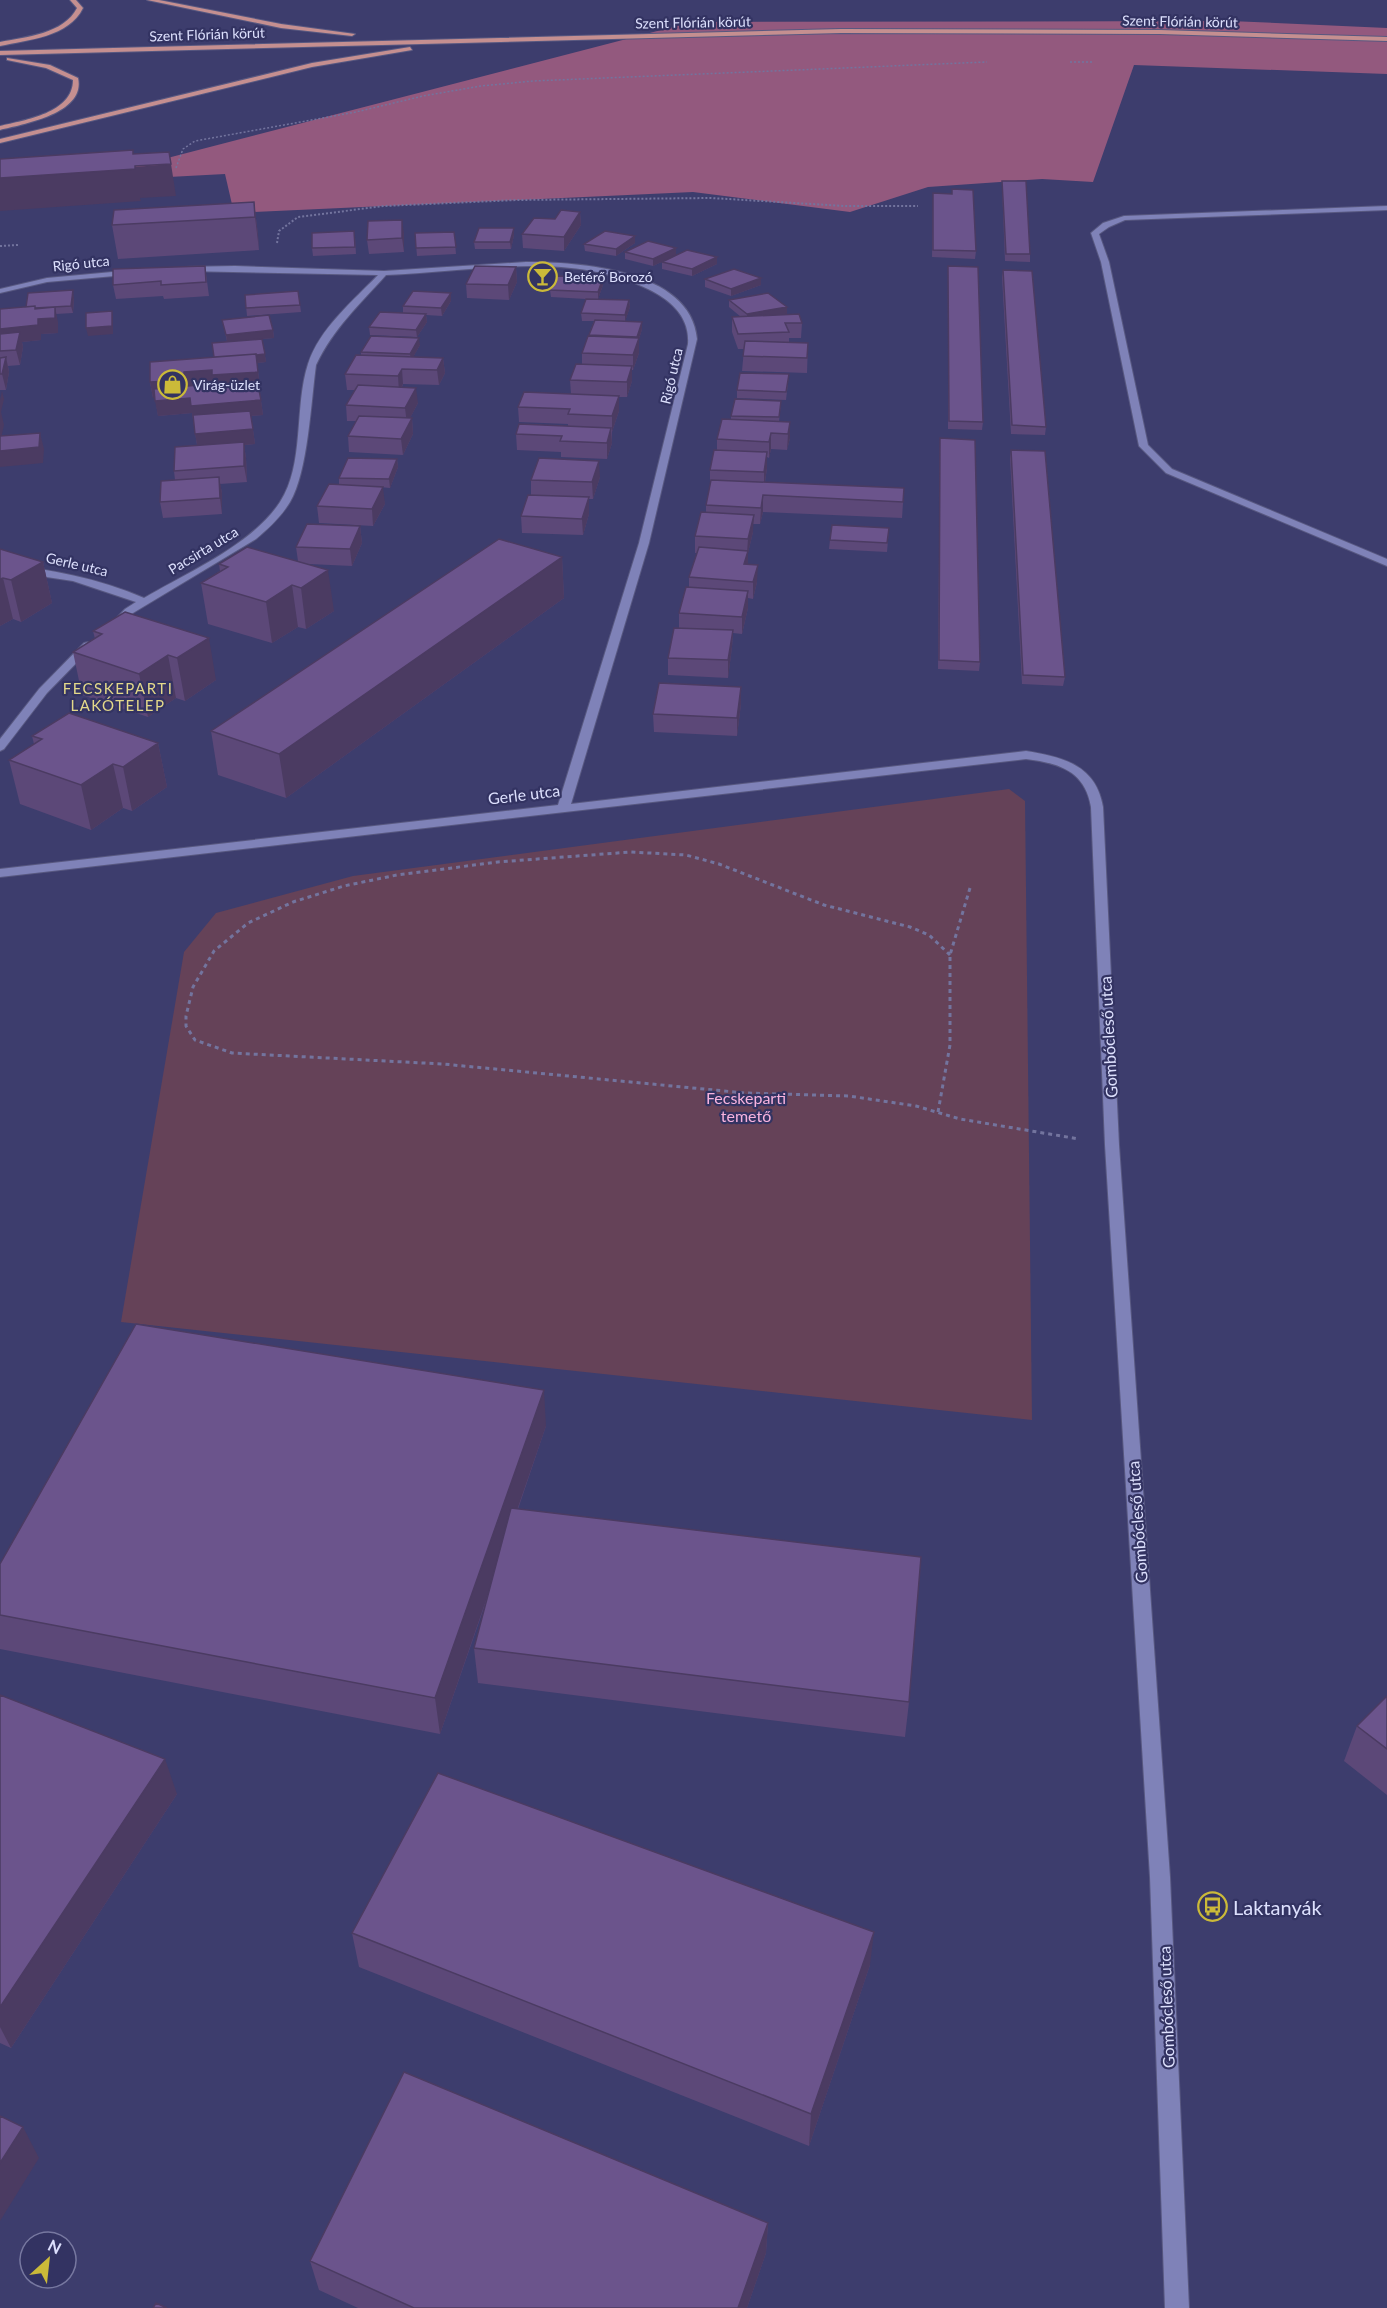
<svg xmlns="http://www.w3.org/2000/svg" width="1387" height="2308" viewBox="0 0 1387 2308" font-family="Lato,sans-serif">
  <rect width="100%" height="100%" fill="#3d3d6d"/>
  <path fill="#654258" d="M1009 789 1025 801 1032 1420 121 1322 184 952 216 913 353 876Z"/>
  <path fill="#93597e" d="M1230 21 1387 28V74L1134 65 1093 182 1042 179 928 187 850 212 693 192 234 213 225 174 75 182 692 22Z"/>
  <g fill="none" stroke-linecap="round" stroke-linejoin="round">
    <defs>
      <path id="minor" d="M1387 206V210L1125 220 1109 227 1099 234 1109 262 1148 445 1172 469 1387 559V566L1166 473 1139 446 1101 262 1091 233 1103 223 1124 216Z
        M526 262C578 262 691 269 697 339L649 543 571 804 1026 751C1063 757 1096 765 1103 807L1119 1145 1170 1877 1189 2308H1165L1150 1877 1105 1145 1091 807C1085 771 1059 763 1026 759L0 877V869L558 805 639 543 688 344C690 317 671 300 648 289 567 250 473 272 386 275 360 304 333 329 316 365 311 401 308 472 290 502 281 517 269 528 256 539L133 613 119 628 115 629 110 626 111 624 125 609 136 602 73 581 0 570V564C50 569 98 578 144 598 188 572 252 545 280 502 305 464 294 407 308 364 319 329 353 301 378 275L185 271 181 269 182 267 235 266 384 271Z
        M134 270 138 272 137 274 47 282 0 293V289L47 278Z
        M88 642 93 645 92 647 47 693 4 749 0 751V739L39 689 84 643Z"/>
      <path id="major" d="M70 0H76L83 8C69 37 28 40 0 46V42C25 37 64 34 77 8Z
        M147 0H159L281 24 355 34 352 36 281 28Z
        M841 29 1160 30 1387 37V41L1160 34 841 33 0 55V51Z
        M410 47 412 50 312 67 0 143V139L312 63Z
        M7 58 50 65 78 78C86 113 25 124 0 130V126C25 120 73 113 73 80L46 68 7 60Z"/>
    </defs>
    <use href="#minor" stroke="#585880" stroke-width="2"/>
    <use href="#major" stroke="#585880" stroke-width="2"/>
    <path stroke="#73749e" stroke-width="1.5" stroke-dasharray="2 2" stroke-linecap="butt" d="M1070 62H1092
      M176 168 183 149 195 141 356 112 423 96 481 86 533 81 987 62"/>
    <path stroke="#73749e" stroke-width="2" stroke-dasharray="2 2" stroke-linecap="butt" d="M277 243 279 231 298 217 384 206 517 200 711 198 845 206H918
      M0 246 18 245"/>
    <path stroke="#73749e" stroke-width="3" stroke-dasharray="4 4" stroke-linecap="butt" d="M950 955 929 935 910 927 824 905 719 864 686 855 631 852 498 862 397 875 344 886 293 902 248 923 214 951 193 987 186 1016V1026L195 1040 232 1053 443 1064 745 1093 849 1096 916 1106 960 1119 1079 1139
      M938 1112 950 1045V955L970 888"/>
    <use href="#minor" fill="#7f82b8" fill-rule="evenodd"/>
    <use href="#major" fill="#c58f90" fill-rule="evenodd"/>
  </g>
  <path fill="#5c4878" d="M1002 181 1030 254V262L1005 261 1002 187Z
    M933 193 951 194 976 251 975 259 932 257Z
    M254 202 258 235 259 250 118 259 112 225Z
    M580 212 581 225 564 251 523 248 522 234Z
    M454 232 456 254 417 256 415 233Z
    M404 233V252L369 254 367 240Z
    M514 235 511 249H475L474 242Z
    M355 238 356 254 313 256 312 248Z
    M635 243 616 256 585 251 584 244Z
    M676 248V255L653 266 625 259V252Z
    M662 262 717 264 692 276 662 269Z
    M205 266 209 296 164 299 163 296 116 299 113 285Z
    M948 266 983 422 982 430 948 429Z
    M516 267 517 282 509 300 467 298 466 284Z
    M1003 270 1046 427 1045 435 1011 434 1002 277Z
    M603 278V285L598 299 629 300 630 307 625 321 642 329 639 339V353L633 370H632V381L627 397H619V411L612 432V443L607 459 561 457V452L517 450 516 434 568 426V424L519 422 518 407 571 394 570 380 582 364V353L594 321H582L581 313 586 299 551 297 550 290Z
    M761 278V285L731 296 705 287V279Z
    M298 291 301 312 247 316 245 295Z
    M74 298 73 313 56 314 58 333 41 334V340L22 342 23 347 20 365 8 366 9 372 6 390H0V309L26 307Z
    M729 300 787 314 783 315 802 323 801 338H789V342L808 343 807 373 742 371 744 349H738L732 332V317H741L729 307Z
    M451 301 442 316 426 315 427 322 417 337 370 335 369 327 403 313V306Z
    M222 320 273 330 274 338 262 339 266 362 257 363 260 387H259L263 415 251 416 255 444 244 445 246 458 247 482 220 484 222 493V514L163 518 160 502 175 480 174 471 197 445 192 413 158 416 155 397 153 398 150 382 214 357 227 341Z
    M420 345 413 357 443 358 445 373 439 385 403 384 402 387 418 403 410 418H412L413 434 403 455 349 452 348 436 356 421H347L346 405 355 390H347L345 374 361 355V352Z
    M789 374 786 400 737 398V390Z
    M781 401 779 422H790V438L787 450 771 449 769 458 767 457V468L765 482 904 488 902 518 763 512 760 524H753V532L748 553V564L757 582 753 599 748 598V608L742 634 733 633 732 647 728 678 668 675V658L679 628V613L689 588V577L697 553H695V536L706 513V505L710 485V470L717 450V439L731 420V416Z
    M940 438 980 662 979 671 938 669Z
    M1011 450 1065 677 1063 686 1022 684 1010 458Z
    M397 459 398 467 390 488 380 487 385 504 373 526 319 523 317 506 339 485V478Z
    M600 477 593 499H589V514L583 535 522 533 521 516 531 495V480Z
    M360 526 362 543 352 566 309 564 334 611 306 629 298 627 272 643 208 624 201 583 220 571 219 564 298 561 296 547Z
    M889 528 887 552 829 549 830 540Z
    M0 549 43 562 52 603 21 622 13 619 0 626Z
    M562 557 564 598 286 798 218 775 211 731Z
    M125 612 216 680 185 701 176 698 148 717 82 695 73 652 95 639 93 631Z
    M741 704 737 736 654 732 653 714Z
    M32 736 158 743 167 787 132 811 123 808 91 830 20 804 9 760 34 744Z
    M546 1426 518 1509 909 1702 905 1737 478 1683 474 1648 488 1596 440 1734 0 1649V1564Z
    M0 1695 177 1794 11 2048 0 2043Z
    M1387 1696V1795L1344 1761 1357 1726Z
    M352 1933 870 1965 809 2146 359 1967Z
    M768 2223 766 2253 747 2308H358L319 2290 310 2261Z"/>
  <path fill="#4b3b62" d="M171 164 176 196 140 198 141 201 0 211V178Z
    M254 202 258 235 259 250 255 217Z
    M580 212 581 225 564 251V237Z
    M402 220 404 233V252L402 238Z
    M514 228V235L511 249 510 242Z
    M635 236V243L616 256V249Z
    M676 248V255L653 266V259Z
    M717 257V264L692 276V269Z
    M516 267 517 282 509 300 508 285Z
    M603 278V285L598 299V292Z
    M761 278V285L731 296V289Z
    M73 290 74 298 73 313 71 306Z
    M451 293V301L442 316 441 308Z
    M629 300 630 307 625 322V315Z
    M35 306 38 319 55 307 58 322V333L41 334V340L22 342 23 347 20 365 16 350 0 344V329Z
    M787 307V314L747 321V314Z
    M112 311 113 318V334L88 336 86 328Z
    M426 314 427 322 417 337 416 330Z
    M642 322V329L639 339V353L633 370V355L637 343V337Z
    M273 330 274 338 227 342 226 335Z
    M419 338 420 345 411 361 410 354Z
    M265 354 266 362 257 363 260 387 215 391 187 395 153 398 150 382 184 372 214 358Z
    M6 357 9 372 6 390 2 374Z
    M443 358 445 373 439 385 437 370Z
    M632 366V381L627 397V382Z
    M402 369 403 384 399 392 398 376Z
    M416 388 418 403 407 424 405 408Z
    M2 391 4 399 1 412 4 425 0 443V400Z
    M619 396V411L612 432V416Z
    M190 398 261 400 263 415 194 421 192 413 158 416 155 401Z
    M412 418 413 434 403 455 401 439Z
    M790 422V438L787 450 788 434Z
    M611 428 612 443 607 459V443Z
    M253 429 255 444 244 445 246 458 247 482 244 466 198 449 195 434Z
    M40 433 44 449 43 463 0 467V451Z
    M771 433V449L769 458V442Z
    M767 452V468L764 488V472Z
    M397 459 398 467 390 488 389 479Z
    M599 461 600 477 593 499 592 482Z
    M219 477 222 493V514L220 498Z
    M383 487 385 504 373 526 372 509Z
    M763 495V512L760 524 761 508Z
    M589 497V514L583 535 582 519Z
    M754 515 753 532 748 553V567L744 564 747 553 748 539Z
    M360 526 362 543 352 566 350 549Z
    M562 557 564 598 286 798 279 754Z
    M43 562 52 603 21 622 11 580Z
    M758 565 757 582 753 599V582Z
    M328 570 334 611 306 629 301 588Z
    M3 578 13 619 0 626V579Z
    M292 585 298 627 272 643 266 602Z
    M748 591V608L742 634V617Z
    M733 630 732 647 728 678V660Z
    M209 638 216 680 185 701 177 658Z
    M168 655 176 698 148 717 139 674Z
    M741 687V704L737 736V718Z
    M158 743 167 787 132 811 123 767Z
    M113 764 123 808 91 830 81 785Z
    M544 1390 546 1426 440 1734 435 1698Z
    M165 1759 177 1794 11 2048 0 2027V2007Z
    M874 1932 870 1965 809 2146 811 2114Z
    M23 2127 39 2158 0 2221V2163Z
    M768 2223 766 2253 747 2308H738Z"/>
  <path fill="#6b548c" stroke="#4b3b62" stroke-width="1.5" d="M133 150V154L169 152 171 164 135 166V169L0 178V159Z
    M1002 181H1026L1030 254H1006Z
    M952 189 973 190 976 251 933 250V193L952 194Z
    M254 202 255 217 112 225 114 210Z
    M561 210 580 212 564 237 522 234 534 218 555 219Z
    M402 220V238L367 240 368 221Z
    M479 228H514L510 242H474Z
    M354 231 355 247 312 248V233Z
    M605 231 635 236 616 249 584 244Z
    M454 232 456 247 416 248 415 233Z
    M648 241 676 248 653 259 625 252Z
    M687 250 717 257 692 269 662 262Z
    M205 266 206 282 161 285V281L113 285V269Z
    M475 266 516 267 508 285 466 284Z
    M948 266 978 267 983 422 949 421Z
    M734 269 761 278 731 289 705 279Z
    M1003 270 1032 271 1046 427 1012 425Z
    M557 276 603 278 598 292 550 290Z
    M73 290 71 306 35 308V306L26 307 28 293Z
    M298 291 300 305 246 308 245 295Z
    M413 291 451 293 441 308 403 306Z
    M768 293 787 307 747 314 729 300Z
    M586 299 629 300 625 315 581 313Z
    M35 306V309L55 307V318L38 319V325L0 329V309Z
    M112 311V326L86 328V313Z
    M380 312 426 314 416 330 369 327Z
    M799 314 802 323H785L789 332 738 334 732 317Z
    M269 315 273 330 226 335 222 320Z
    M595 320 642 322 637 337 589 335Z
    M20 332 16 350 0 351V334Z
    M371 336 419 338 410 354 361 352Z
    M588 336 639 338 633 355 582 353Z
    M262 339 265 354 256 355V354L214 357 212 343Z
    M745 341 808 343 807 358 743 356Z
    M256 354 258 372 212 375V370L184 372V380L150 382V362Z
    M356 355 443 358 437 370 402 369 398 376 345 374Z
    M6 357 2 374H0V358Z
    M576 364 632 366 627 382 570 380Z
    M740 373 789 374 786 392 737 390Z
    M257 380 261 400 191 406 190 398 155 401 154 389Z
    M358 385 416 388 405 408 346 405Z
    M524 392 619 396 612 416 568 414 570 409 518 407Z
    M735 399 781 401 779 417 731 416Z
    M250 411 253 429 195 434 193 415Z
    M359 416 412 418 401 439 348 436Z
    M722 419 790 422 788 434 771 433 769 442 717 439Z
    M519 424 611 428 607 443 560 441 562 436 516 434Z
    M40 433 39 447 0 451V436Z
    M940 438 975 440 980 662 939 660Z
    M244 442V466L174 471 175 447Z
    M714 450 767 452 764 472 710 470Z
    M1011 450 1045 451 1065 677 1023 675Z
    M348 458 397 459 389 479 339 478Z
    M539 458 599 461 592 482 531 480Z
    M219 477 220 498 160 502 161 481Z
    M711 480 904 488 903 502 763 495 761 508 706 505Z
    M329 484 383 487 372 509 317 506Z
    M528 495 589 497 582 519 521 516Z
    M701 512 754 515 748 539 695 536Z
    M307 524 360 526 350 549 296 547Z
    M832 525 889 528 887 543 830 540Z
    M499 539 562 557 279 754 211 731Z
    M247 547 328 570 301 588 292 585 266 602 201 583 228 567 219 564Z
    M699 547 748 551 744 564 758 565 753 582 689 577Z
    M0 549 43 562 11 580 3 578 0 579Z
    M686 587 748 591 742 617 679 613Z
    M125 612 209 638 177 658 168 655 139 674 73 652 102 634 93 631Z
    M674 628 733 630 728 660 668 658Z
    M659 683 741 687 737 718 653 714Z
    M69 713 158 743 123 767 113 764 81 785 9 760 42 739 32 736Z
    M136 1324 544 1390 435 1698 0 1615V1564Z
    M511 1508 921 1557 909 1702 474 1648Z
    M0 1695 165 1759 0 2007Z
    M1387 1696V1749L1357 1726Z
    M438 1773 874 1932 811 2114 352 1933Z
    M404 2072 768 2223 738 2308H414L310 2261Z
    M0 2116 23 2127 0 2163Z
    M156 2303 167 2308H153Z"/>
  <defs>
    <symbol id="bar-ring" viewBox="-11 -11 22 22"><circle r="9.5" fill="#333362" stroke="#cbba39" stroke-width="1.5"/><path d="M-6-5H6L.8 .8V4.5H3.5V6h-7V4.5H-.8V.8Z" fill="#cbba39"/></symbol>
    <symbol id="shop-ring" viewBox="-11 -11 22 22"><circle r="9.5" fill="#333362" stroke="#cbba39" stroke-width="1.5"/><path d="M-5-2.5h2.3a2.7 3.5 0 0 1 5.4 0H5L5.5 6h-11ZM-1.5-2.5h3a1.5 2.3 0 0 0-3 0Z" fill="#cbba39"/></symbol>
    <symbol id="bus-ring" viewBox="-11 -11 22 22"><circle r="9.5" fill="#333362" stroke="#cbba39" stroke-width="1.5"/><path d="M-5-6H5V4H4V6H2V4H-2V6H-4V4H-5ZM-3.5-4V0h7V-4ZM-3.5 1.2v1.5H-2V1.2ZM2 1.2v1.5H3.5V1.2Z" fill="#cbba39"/></symbol>
  </defs>
  <g fill-rule="evenodd">
    <use href="#bar-ring" x="526" y="260" width="33" height="33"/>
    <use href="#shop-ring" x="156" y="368" width="33" height="33"/>
    <use href="#bus-ring" x="1196" y="1890" width="33" height="33"/>
  </g>
  <g text-anchor="middle" dominant-baseline="central" stroke-width="4.5" stroke-linejoin="round" paint-order="stroke">
    <g font-size="14" fill="#dde0fd" stroke="#333362">
      <text transform="translate(1180 21) rotate(1)">Szent Flórián körút</text>
      <text transform="translate(693 22) rotate(-1)">Szent Flórián körút</text>
      <text transform="translate(207 34) rotate(-2)">Szent Flórián körút</text>
      <text transform="translate(81 263) rotate(-6)">Rigó utca</text>
      <text transform="translate(671 376) rotate(-77)">Rigó utca</text>
      <text transform="translate(203 550) rotate(-31)">Pacsirta utca</text>
      <text transform="translate(77 564) rotate(13)">Gerle utca</text>
    </g>
    <g font-size="14" fill="#dde0fd" stroke="#333362" text-anchor="start">
      <text x="564" y="276">Betérő Borozó</text>
      <text x="193" y="384">Virág-üzlet</text>
    </g>
    <g font-size="15" letter-spacing="1.5" fill="#e4d98a" stroke="#333362">
      <text x="118" y="688">FECSKEPARTI<tspan x="118" dy="17">LAKÓTELEP</tspan></text>
    </g>
    <g font-size="16" fill="#dde0fd" stroke="#333362">
      <text transform="translate(524 794) rotate(-7)">Gerle utca</text>
      <text transform="translate(1108 1037) rotate(-93)">Gombócleső utca</text>
      <text transform="translate(1137 1522) rotate(-94)">Gombócleső utca</text>
      <text transform="translate(1166 2007) rotate(-92)">Gombócleső utca</text>
    </g>
    <g font-size="16" fill="#f8b3de" stroke="#333362">
      <text x="746" y="1097">Fecskeparti<tspan x="746" dy="18">temető</tspan></text>
    </g>
    <g font-size="20" fill="#dde0fd" stroke="#333362" text-anchor="start">
      <text x="1233" y="1907">Laktanyák</text>
    </g>
  </g>
  <g transform="translate(48 2260) rotate(27)"><circle r="28" fill="#333362" stroke="#7778a0" stroke-width="1.5"/>
  <path d="M0-4.5L10 22L0 15L-10 22Z" fill="#cbba39"/>
  <text y="-9" font-size="16" font-weight="bold" text-anchor="middle" fill="#dde0fd">N</text>
  </g>
</svg>
